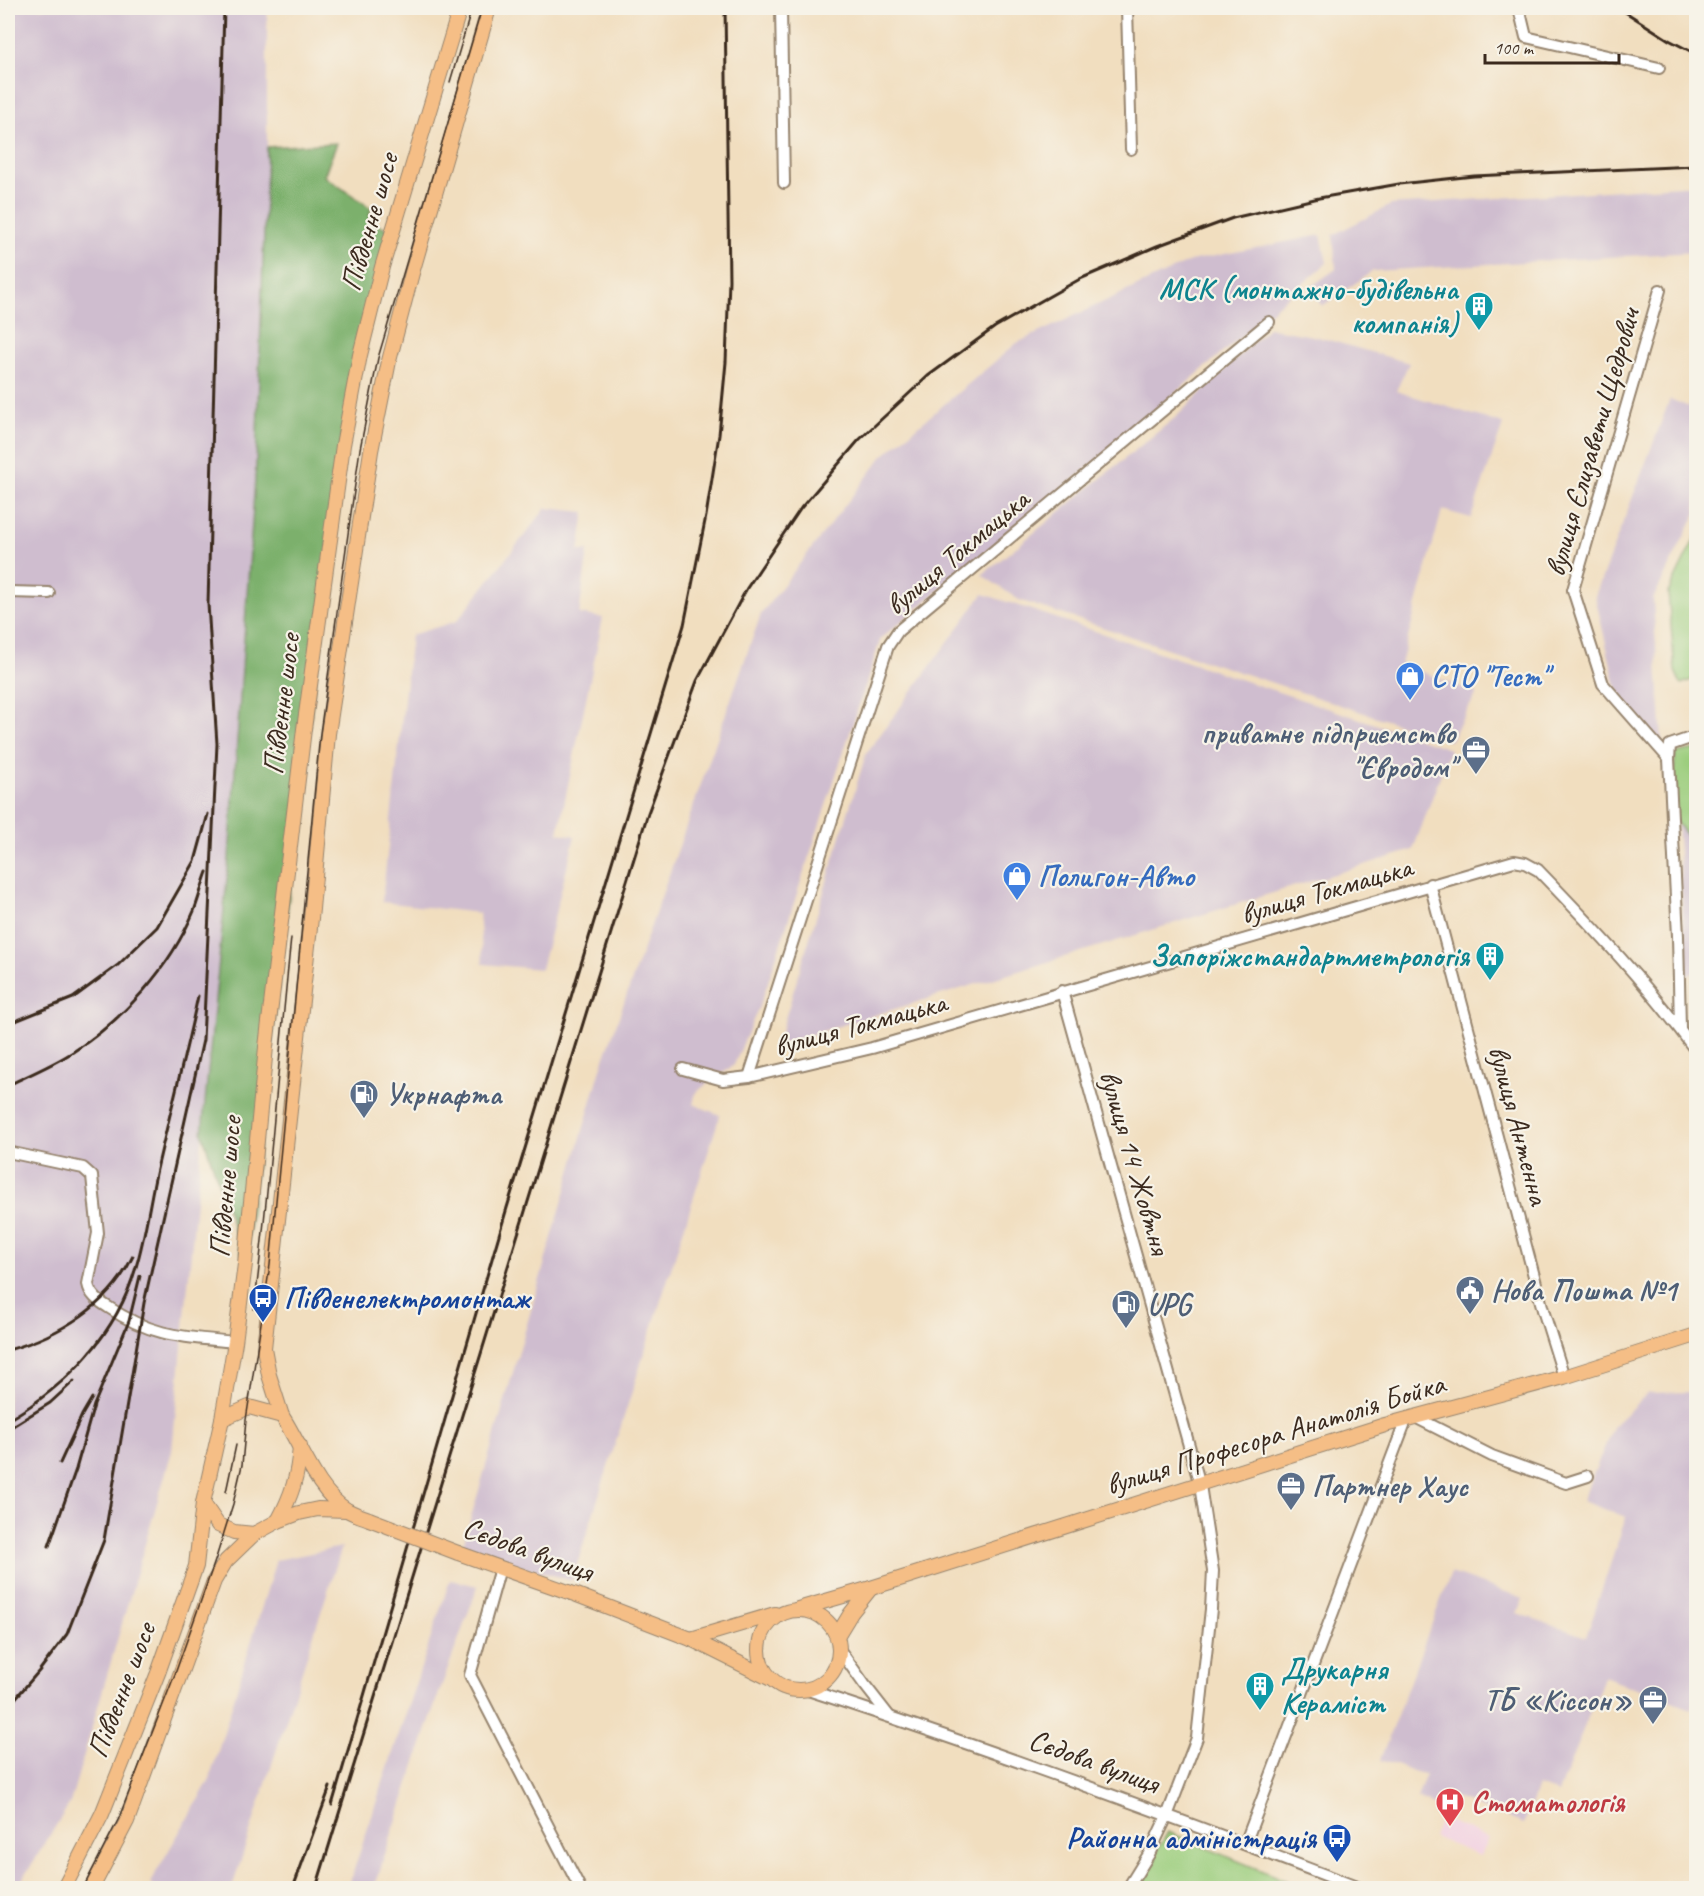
<svg xmlns="http://www.w3.org/2000/svg" width="1704" height="1896" viewBox="0 0 1704 1896" font-family="Caveat,sans-serif">
  <style>
    .built { fill: #f2cfe1 }
    .industrial { fill: #cfbdcf }
    .green { fill: #9bcd7d; stroke: #6b7c4e; stroke-width: 1.5 }
    .forest { fill: #7cb06c; stroke: #5c6d45; stroke-width: 1.5 }
    .lines { fill: none; stroke-linecap: round; stroke-linejoin: round }
    .minor-casing { stroke: #96846e; stroke-width: 14 }
    .major-casing { stroke: #96846e; stroke-width: 16 }
    .minor { stroke: #fff; stroke-width: 10 }
    .major { stroke: #f5be86; stroke-width: 14 }
    .tram { stroke: #3b2a1e; stroke-width: 1.5 }
    .rail { stroke: #3b2a1e; stroke-width: 3 }
    .major-bridge-casing { stroke: #96846e; stroke-width: 16; stroke-linecap: butt }
    .major-bridge { stroke: #f5be86; stroke-width: 14 }
    .labels { text-anchor: middle; dominant-baseline: central; stroke-width: 4.5; stroke-linejoin: round; paint-order: stroke }
    .street-label { font-size: 30px; fill: #3b2a1e; stroke: #f7f3e8 }
    .culture-label { font-size: 30px; font-weight: bold; fill: #0d838f; stroke: #f7f3e8; text-anchor: end }
    .shop-label { font-size: 30px; font-weight: bold; fill: #366cbe; stroke: #f7f3e8; text-anchor: start }
    .service-label { font-size: 30px; font-weight: bold; fill: #4e5e75; stroke: #f7f3e8; text-anchor: start }
    .transit-label { font-size: 30px; font-weight: bold; fill: #164399; stroke: #f7f3e8; text-anchor: start }
    .health-label { font-size: 30px; font-weight: bold; fill: #be3a42; stroke: #f7f3e8; text-anchor: start }
  </style>
  <rect width="100%" height="100%" fill="#f7f3e8"/>
  <filter id="ink" filterUnits="userSpaceOnUse"><feTurbulence type="fractalNoise" baseFrequency=".0167" numOctaves="2"/><feDisplacementMap in="SourceGraphic" scale="12" xChannelSelector="R" yChannelSelector="G"/><feConvolveMatrix kernelMatrix="1 2 1 2 8 2 1 2 1" color-interpolation-filters="sRGB"/></filter>
  <filter id="wash" filterUnits="userSpaceOnUse"><feTurbulence type="fractalNoise" baseFrequency=".008" numOctaves="4" result="noise"/><feDisplacementMap in="SourceGraphic" scale="24" xChannelSelector="R" yChannelSelector="G"/><feGaussianBlur stdDeviation="1.35" result="paint"/><feColorMatrix in="noise" values="0 0 0 0 0 0 0 0 0 0 0 0 0 0 0 0 0 1.4 0 .05"/><feComposite in="paint" operator="in"/></filter>
  <g filter="url(#wash)">
    <rect width="100%" height="100%" fill="#f1debf"/>
    <path class="built" d="M1441,1818L1488,1838L1480,1856L1433,1837Z"/>
    <g class="industrial">
      <path d="M8,8H267V147L256,465L229,858L172,1451L70,1803L17,1888H8Z"/>
      <path d="M1696,185V252L1373,271L1322,306L1309,288L1336,269L1333,235L1391,205Z"/>
      <path d="M1321,235L1327,263L1095,462L881,638L763,997L734,1065L696,1092L693,1104L720,1115L572,1580L461,1552L602,1065L761,614L883,456L1017,343L1190,261Z"/>
      <path d="M1268,328L1318,337L1409,363L1396,391L1503,424L1471,518L1442,510L1401,664L1477,693L1450,741L1019,600L982,575L1176,417Z"/>
      <path d="M1696,392V513L1653,599L1662,742L1651,743L1616,687L1595,596L1670,399L1689,407Z"/>
      <path d="M546,508L585,512L579,551H588L579,614L603,618L558,833L575,836L541,969L483,964L479,913L382,902L411,635L457,621Z"/>
      <path d="M983,594L1450,749L1413,850L777,1045L866,754Z"/>
      <path d="M1677,821L1696,842V971L1687,976Z"/>
      <path d="M1696,1392V1694L1691,1709L1604,1677L1558,1793L1538,1786L1524,1824L1448,1795L1442,1809L1417,1798L1425,1775L1380,1760L1451,1573L1523,1598L1517,1613L1586,1637L1626,1517L1582,1501L1614,1425L1648,1393Z"/>
      <path d="M342,1547L232,1888H158L150,1883L209,1781L276,1560Z"/>
      <path d="M450,1580L478,1586L439,1693L374,1888H348Z"/>
    </g>
    <g class="green">
      <path d="M1696,536V678L1681,684L1675,671L1668,593Z"/>
      <path d="M1696,749V848L1672,817L1675,753Z"/>
      <path d="M1168,1832L1287,1881L1275,1888H1135Z"/>
    </g>
    <path class="forest" d="M337,143L324,176L371,208L369,220L390,230L343,445L245,1264L202,1133L229,858L256,465L267,147Z"/>
  </g>
  <g filter="url(#ink)">
    <g class="lines">
      <g class="minor-casing">
        <g id="minor">
          <path d="M781,8L784,183"/>
          <path d="M1127,8L1131,149"/>
          <path d="M1519,8L1526,37L1659,68"/>
          <path d="M1660,290L1573,590L1603,684L1669,759L1678,936L1680,1028"/>
          <path d="M8,592L49,593"/>
          <path d="M1669,759L1670,745L1696,736"/>
          <path d="M1430,884L1543,1310L1564,1377"/>
          <path d="M1062,991L1200,1485L1213,1571L1211,1609L1197,1738L1167,1816L1149,1854L1128,1888"/>
          <path d="M683,1069L723,1080L749,1077L872,1048L1514,861L1525,863L1538,870C1594,928 1649,986 1696,1051"/>
          <path d="M749,1077L888,646L898,631L1269,322"/>
          <path d="M8,1152L83,1168L92,1176L98,1233L88,1284C90,1295 98,1301 108,1307C152,1337 184,1337 235,1342"/>
          <path d="M1415,1417L1492,1456L1566,1483L1588,1476"/>
          <path d="M500,1568L470,1675L580,1888"/>
          <path d="M839,1649L864,1684L889,1716"/>
          <path d="M808,1690C993,1750 1177,1818 1359,1888"/>
          <path d="M1245,1844L1406,1420"/>
          <path d="M740,1888L744,1886"/>
        </g>
      </g>
      <g class="major-casing">
        <g id="major">
          <path d="M282,1416L269,1375L264,1348L312,909L328,734L371,451L389,361L412,273L489,8"/>
          <path d="M222,1419L249,1407L282,1416C301,1445 317,1492 347,1510C353,1514 362,1516 369,1519"/>
          <path d="M203,1503L218,1525L234,1532L254,1534L278,1521L299,1513L318,1509L346,1510"/>
          <path d="M278,1521C292,1495 298,1476 300,1446"/>
          <path d="M458,1553L577,1595L691,1639L769,1678"/>
          <path d="M798,1609L871,1588L1385,1425L1564,1377L1696,1335"/>
          <circle cx="799" cy="1650" r="40"/>
          <path d="M837,1636L851,1613L871,1588"/>
          <path d="M691,1639L775,1614"/>
          <path d="M64,1888L102,1814L158,1673L196,1566L203,1503L222,1419L235,1342L245,1264L266,1047L304,729L343,445L360,355L382,267L460,8"/>
          <path d="M92,1888L127,1821L214,1581L226,1561L254,1534"/>
        </g>
      </g>
      <use href="#minor" class="minor"/>
      <use href="#major" class="major"/>
      <g class="tram">
        <path d="M450,82L472,8"/>
        <path d="M254,1309C270,1186 278,1062 291,938"/>
        <path d="M226,1492L236,1445"/>
        <path d="M83,1888L118,1820L175,1674L216,1558L233,1504L242,1465L246,1420L270,1265L320,733L360,449L378,358L482,8"/>
      </g>
      <g class="rail">
        <path d="M1619,8L1669,40L1696,54"/>
        <path d="M8,1024L73,998L118,965L157,927L195,861L208,814"/>
        <path d="M8,1085C29,1075 53,1065 73,1052C124,1019 170,968 194,911C199,898 202,885 207,872"/>
        <path d="M8,1350C59,1336 110,1305 133,1256"/>
        <path d="M8,1420C67,1386 117,1334 136,1267C146,1234 150,1198 158,1165C171,1108 186,1053 198,996"/>
        <path d="M8,1429L50,1403L74,1381"/>
        <path d="M60,1463L82,1415L92,1398"/>
        <path d="M49,1546L76,1469L94,1405L129,1321L140,1276"/>
        <path d="M8,1707L39,1671L67,1634L104,1540L144,1303L203,1040L217,744L208,604L224,8"/>
        <path d="M332,1805L506,1211L684,625L706,516L719,435L726,362L729,280L725,8"/>
        <path d="M293,1888L330,1787"/>
        <path d="M316,1888L648,813L697,681L747,588L801,508L859,440L928,376L995,327L1080,279L1157,246L1233,218L1319,198L1399,184L1474,176L1696,166"/>
      </g>
      <g class="major-bridge-casing">
        <path id="major-bridge" d="M369,1519L458,1553"/>
      </g>
      <use href="#major-bridge" class="major-bridge"/>
    </g>
  </g>
  <defs>
    <g id="building-pin" transform="scale(1.5)"><path d="M0 17L-7.5 6A9.5 9.5 0 1 1 7.5 6Z" fill="#0f9aa8" stroke="#f7f3e8"/><path d="M-4-6H4V6H1V3H-1V6H-4ZM-2.5-4.3h1.7v1.8h-1.7ZM.8-4.3h1.7v1.8H.8ZM-2.5-1h1.7V.8h-1.7ZM.8-1h1.7V.8H.8Z" fill="#fff"/></g>
    <g id="shop-pin" transform="scale(1.5)"><path d="M0 17L-7.5 6A9.5 9.5 0 1 1 7.5 6Z" fill="#3f7fe0" stroke="#f7f3e8"/><path d="M-5-2.5h2.3a2.7 3.5 0 0 1 5.4 0H5L5.5 6h-11ZM-1.5-2.5h3a1.5 2.3 0 0 0-3 0Z" fill="#fff"/></g>
    <g id="office-pin" transform="scale(1.5)"><path d="M0 17L-7.5 6A9.5 9.5 0 1 1 7.5 6Z" fill="#5c6f8a" stroke="#f7f3e8"/><path d="M-6-3h4V-5.5h4V-3h4V5H-6ZM-1-4.5V-3h2v-1.5ZM-6 0V1H6V0Z" fill="#fff"/></g>
    <g id="fuel-pin" transform="scale(1.5)"><path d="M0 17L-7.5 6A9.5 9.5 0 1 1 7.5 6Z" fill="#5c6f8a" stroke="#f7f3e8"/><path d="M-5.5-6h7V0h2V4h1.3V-2.5L3-4.5l.8-.8L6-3V5H2.5V1h-1V6h-7ZM-4.2-4.7v3.2H.2V-4.7Z" fill="#fff"/></g>
    <g id="civic-pin" transform="scale(1.5)"><path d="M0 17L-7.5 6A9.5 9.5 0 1 1 7.5 6Z" fill="#5c6f8a" stroke="#f7f3e8"/><path d="M-.6-6.5H3V-4.5H.6V-3L4-1V1h2V6H-6V1h2V-1L-.6-3ZM-1.2 2.5V6h2.4V2.5Z" fill="#fff"/></g>
    <g id="bus-pin" transform="scale(1.5)"><path d="M0 17L-7.5 6A9.5 9.5 0 1 1 7.5 6Z" fill="#1a4fb4" stroke="#f7f3e8"/><path d="M-5-6H5V4H4V6H2V4H-2V6H-4V4H-5ZM-3.5-4V0h7V-4ZM-3.5 1.2v1.5H-2V1.2ZM2 1.2v1.5H3.5V1.2Z" fill="#fff"/></g>
    <g id="hospital-pin" transform="scale(1.5)"><path d="M0 17L-7.5 6A9.5 9.5 0 1 1 7.5 6Z" fill="#e0444e" stroke="#f7f3e8"/><path d="M-5-5h3v3.5h4V-5h3V5h-3V1.5h-4V5h-3Z" fill="#fff"/></g>
  </defs>
  <g fill-rule="evenodd">
    <use href="#building-pin" x="1479" y="306"/>
    <use href="#shop-pin" x="1410" y="676"/>
    <use href="#office-pin" x="1476" y="750"/>
    <use href="#shop-pin" x="1017" y="876"/>
    <use href="#building-pin" x="1490" y="956"/>
    <use href="#fuel-pin" x="364" y="1094"/>
    <use href="#civic-pin" x="1470" y="1290"/>
    <use href="#bus-pin" x="263" y="1298"/>
    <use href="#fuel-pin" x="1126" y="1304"/>
    <use href="#office-pin" x="1291" y="1486"/>
    <use href="#building-pin" x="1260" y="1686"/>
    <use href="#office-pin" x="1653" y="1700"/>
    <use href="#hospital-pin" x="1450" y="1802"/>
    <use href="#bus-pin" x="1337" y="1838"/>
  </g>
  <g class="labels">
    <g class="street-label">
      <text transform="translate(369 222) rotate(-74)">Південне шосе</text>
      <text transform="translate(1592 442) rotate(-74)">вулиця Єлизавети Щедрович</text>
      <text transform="translate(957 552) rotate(-40)">вулиця Токмацька</text>
      <text transform="translate(281 704) rotate(-83)">Південне шосе</text>
      <text transform="translate(1326 890) rotate(-16)">вулиця Токмацька</text>
      <text transform="translate(860 1024) rotate(-15)">вулиця Токмацька</text>
      <text transform="translate(1519 1125) rotate(75)">вулиця Антенна</text>
      <text transform="translate(1135 1162) rotate(74)">вулиця 14 Жовтня</text>
      <text transform="translate(225 1187) rotate(-85)">Південне шосе</text>
      <text transform="translate(1275 1434) rotate(-17)">вулиця Професора Анатолія Бойка</text>
      <text transform="translate(528 1549) rotate(20)">Сєдова вулиця</text>
      <text transform="translate(121 1690) rotate(-69)">Південне шосе</text>
      <text transform="translate(1094 1761) rotate(20)">Сєдова вулиця</text>
    </g>
    <g class="culture-label">
      <text x="1458" y="289">МСК (монтажно-будівельна<tspan x="1458" dy="34">компанія)</tspan></text>
      <text x="1469" y="956">Запоріжстандартметрологія</text>
      <text x="1281" y="1669" text-anchor="start">Друкарня<tspan x="1281" dy="34">Кераміст</tspan></text>
    </g>
    <g class="shop-label">
      <text x="1431" y="676">СТО "Тест"</text>
      <text x="1038" y="876">Полигон-Авто</text>
    </g>
    <g class="service-label">
      <text x="1455" y="733" text-anchor="end">приватне підприємство<tspan x="1455" dy="34">"Євродом"</tspan></text>
      <text x="385" y="1094">Укрнафта</text>
      <text x="1491" y="1290">Нова Пошта №1</text>
      <text x="1147" y="1304">UPG</text>
      <text x="1312" y="1486">Партнер Хаус</text>
      <text x="1632" y="1700" text-anchor="end">ТБ «Кіссон»</text>
    </g>
    <g class="transit-label">
      <text x="284" y="1298">Південелектромонтаж</text>
      <text x="1316" y="1838" text-anchor="end">Районна адміністрація</text>
    </g>
    <g class="health-label">
      <text x="1471" y="1802">Стоматологія</text>
    </g>
  </g>
  <rect width="1704" height="1896" fill="none" stroke="#f7f3e8" stroke-width="30"/>
  <path d="M1485 54v9h134v-9" fill="none" stroke="#3b2a1e" stroke-width="3"/>
  <text x="1494" y="54" font-size="18" fill="#3b2a1e" stroke="#f7f3e8" stroke-width="4.5" paint-order="stroke">100 m</text>
</svg>
